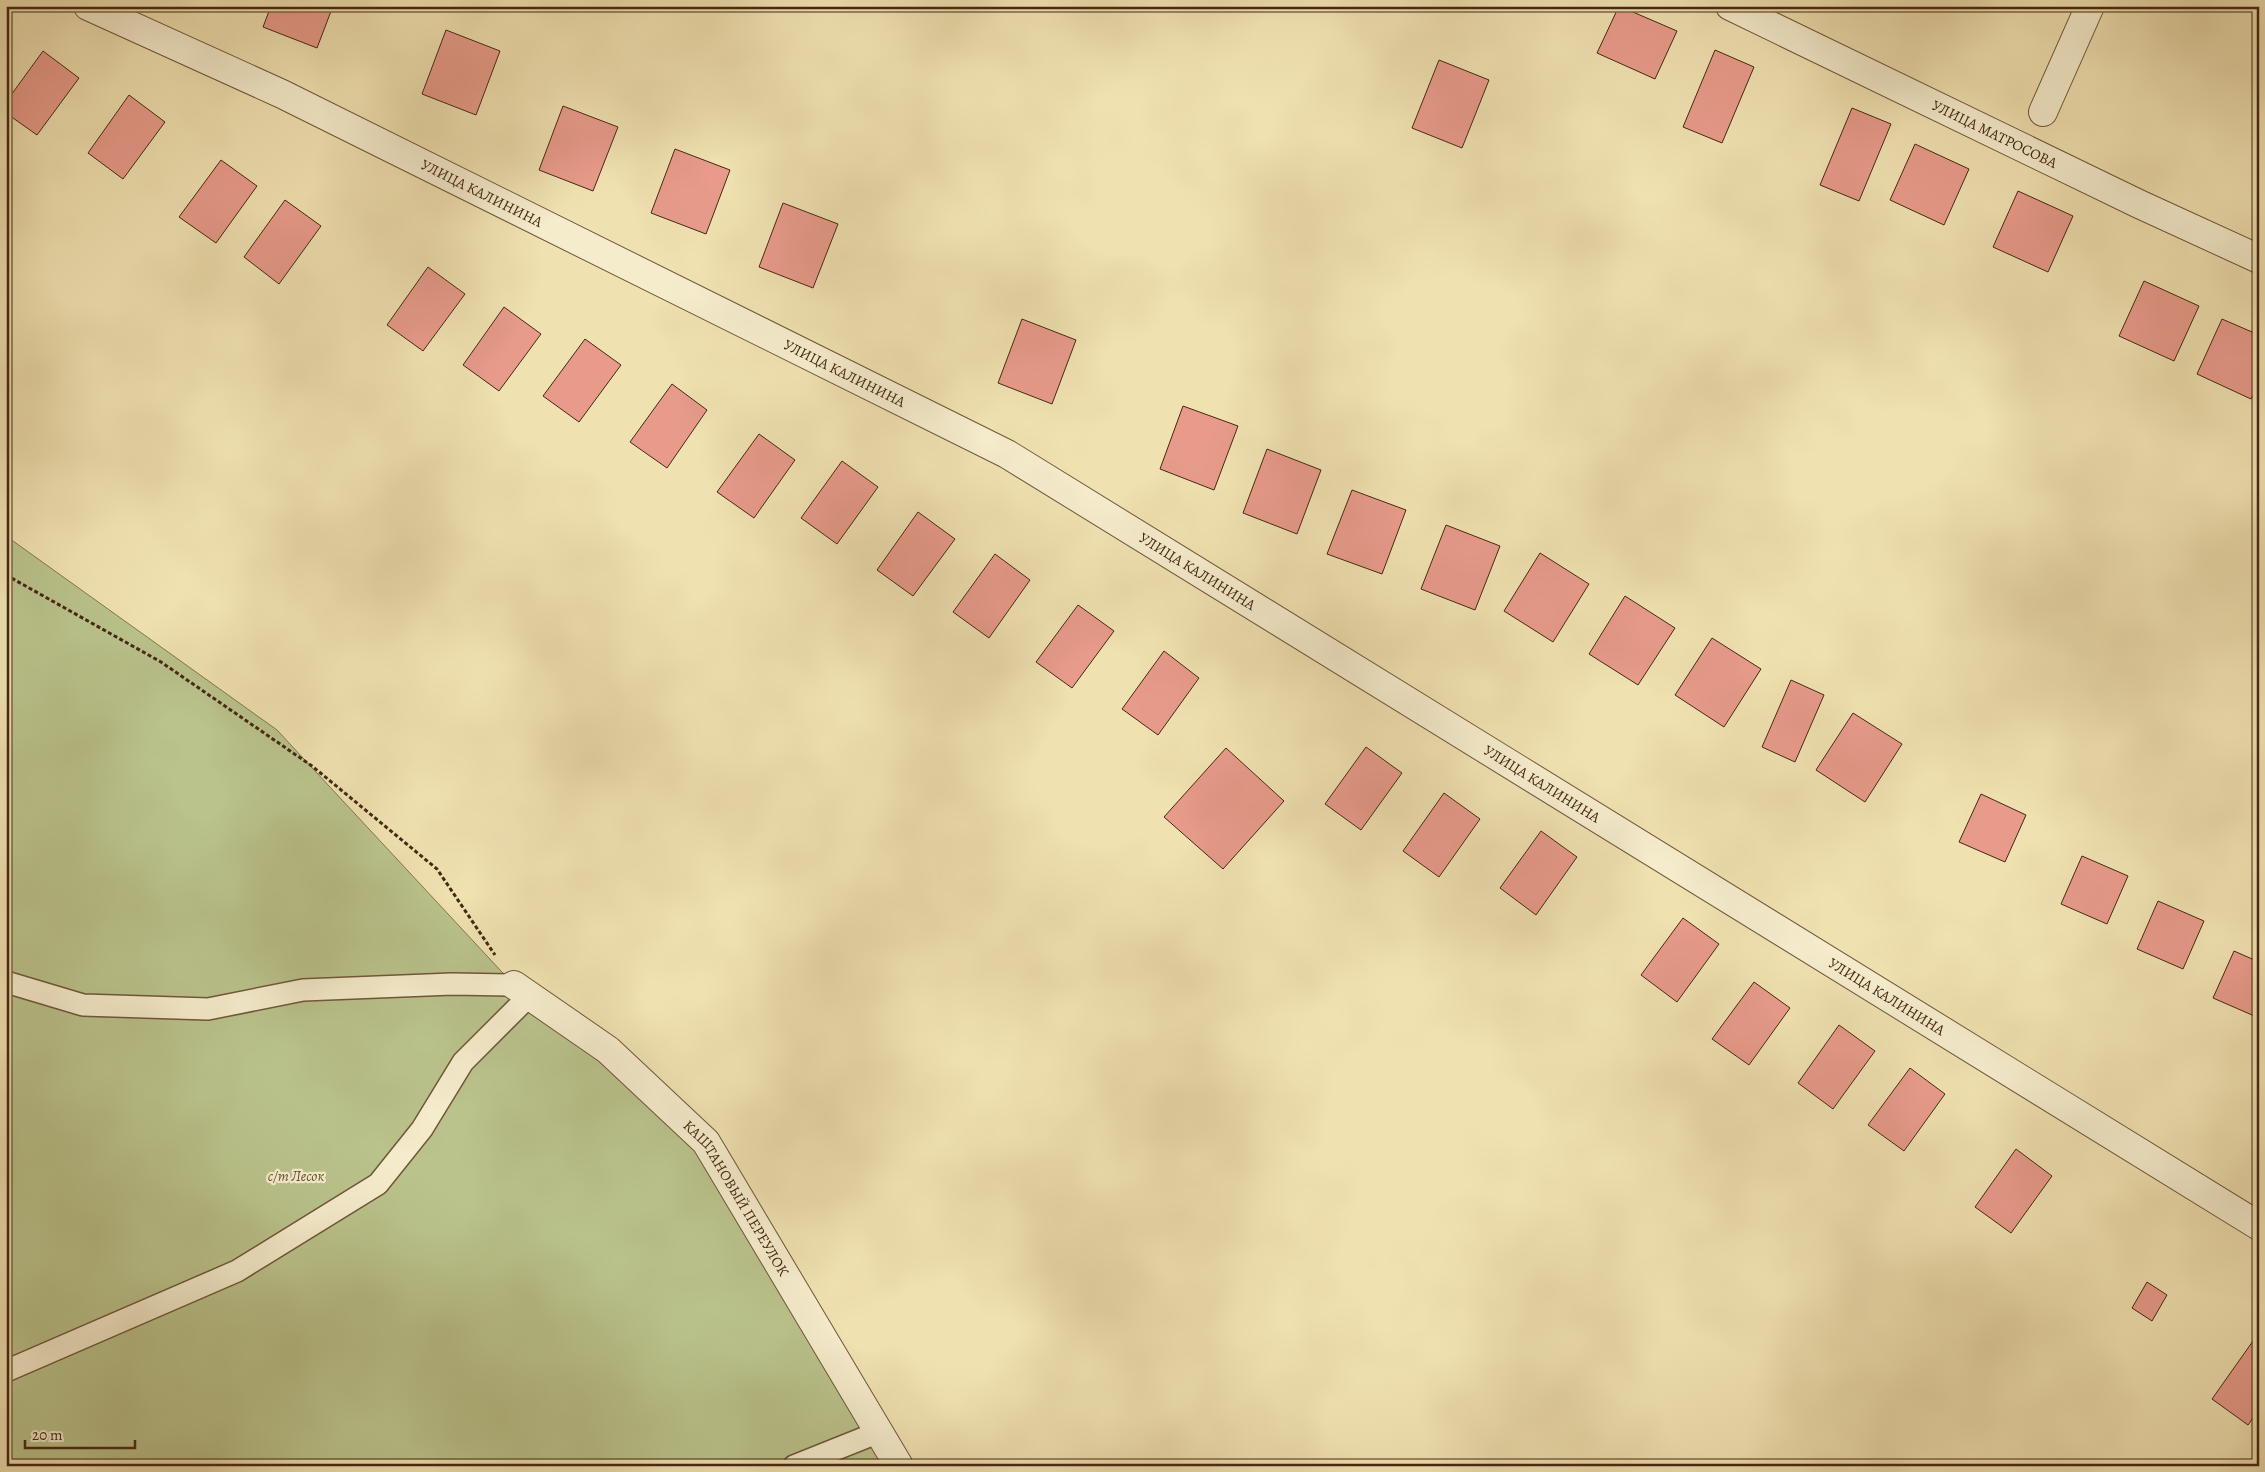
<svg xmlns="http://www.w3.org/2000/svg" width="2265" height="1472" viewBox="0 0 2265 1472" font-family="Alegreya,serif">
  <style>
    .green { fill: #bac38c; stroke: #80764e }
    .building { fill: #e89b8b; stroke: #452811 }
    .lines { fill: none; stroke-linecap: round; stroke-linejoin: round }
    .lane-casing { stroke: #705639; stroke-width: 24 }
    .street-casing { stroke: #705639; stroke-width: 30 }
    .path { stroke: #452811; stroke-width: 3; stroke-dasharray: 4 2.5; stroke-linecap: butt }
    .lane { stroke: #f5eccc; stroke-width: 21 }
    .street { stroke: #f5eccc; stroke-width: 28 }
    .labels { text-anchor: middle; dominant-baseline: central; stroke-width: 4.5; stroke-linejoin: round; paint-order: stroke }
    .street-label { font-size: 15px; fill: #452811; stroke: #f5eccc }
    .park-label { font-size: 15px; font-style: italic; fill: #624f30; stroke: #f5eccc }
  </style>
  <rect width="100%" height="100%" fill="#f0e1b1"/>
  <filter id="stains"><feTurbulence type="fractalNoise" baseFrequency=".004" numOctaves="4"/><feColorMatrix values="0 0 0 0 .2 0 0 0 0 .09 0 0 0 0 .02 0 0 0 .5 -.17"/></filter>
  <radialGradient id="worn" r=".72"><stop offset=".6" stop-color="#630" stop-opacity="0"/><stop offset="1" stop-color="#630" stop-opacity=".3"/></radialGradient>
  <path class="green" d="M6,536L277,730L514,985L706,1142L899,1466H6Z"/>
  <g class="building">
    <path d="M271,6H333L317,48L263,27Z"/>
    <path d="M1619,6L1677,31L1655,79L1597,53Z"/>
    <path d="M446,30L500,51L476,115L422,94Z"/>
    <path d="M1715,50L1754,67L1722,143L1683,127Z"/>
    <path d="M43,51L79,78L37,135L6,113V102Z"/>
    <path d="M1439,60L1489,80L1462,148L1412,128Z"/>
    <path d="M129,95L165,122L123,179L88,153Z"/>
    <path d="M563,106L618,127L593,191L539,170Z"/>
    <path d="M1852,108L1891,124L1859,201L1820,185Z"/>
    <path d="M1915,144L1969,169L1944,225L1890,200Z"/>
    <path d="M675,149L730,170L706,234L651,213Z"/>
    <path d="M221,160L257,186L216,243L179,217Z"/>
    <path d="M2018,191L2073,216L2048,272L1993,247Z"/>
    <path d="M285,200L321,226L279,284L244,257Z"/>
    <path d="M783,203L838,224L813,288L759,267Z"/>
    <path d="M428,267L465,294L423,351L387,325Z"/>
    <path d="M2144,281L2199,306L2174,361L2119,336Z"/>
    <path d="M504,307L541,334L499,391L463,365Z"/>
    <path d="M1022,319L1076,340L1052,404L998,383Z"/>
    <path d="M2222,319L2259,335V384L2251,399L2197,374Z"/>
    <path d="M585,339L621,365L579,422L543,396Z"/>
    <path d="M672,384L707,410L667,468L630,442Z"/>
    <path d="M1183,406L1238,426L1214,490L1160,469Z"/>
    <path d="M759,434L795,460L754,518L717,492Z"/>
    <path d="M1267,449L1321,470L1297,534L1243,513Z"/>
    <path d="M842,461L878,487L837,544L801,518Z"/>
    <path d="M1352,490L1406,510L1382,574L1327,554Z"/>
    <path d="M918,512L955,539L913,596L877,570Z"/>
    <path d="M1446,525L1500,546L1475,610L1421,589Z"/>
    <path d="M1540,553L1589,584L1553,642L1504,611Z"/>
    <path d="M995,554L1030,580L989,638L953,612Z"/>
    <path d="M1625,596L1675,628L1638,685L1589,654Z"/>
    <path d="M1078,605L1114,631L1072,688L1036,662Z"/>
    <path d="M1712,638L1761,669L1724,727L1675,695Z"/>
    <path d="M1164,651L1199,678L1158,735L1122,709Z"/>
    <path d="M1791,680L1824,695L1795,762L1762,747Z"/>
    <path d="M1853,713L1902,744L1865,802L1816,770Z"/>
    <path d="M1366,747L1402,773L1361,830L1325,804Z"/>
    <path d="M1226,748L1284,801L1223,869L1164,817Z"/>
    <path d="M1444,793L1480,819L1439,877L1403,851Z"/>
    <path d="M1981,794L2026,815L2005,862L1959,842Z"/>
    <path d="M1541,831L1577,857L1536,915L1500,888Z"/>
    <path d="M2082,856L2128,876L2107,924L2061,904Z"/>
    <path d="M2158,901L2204,921L2183,969L2137,949Z"/>
    <path d="M1683,918L1719,944L1677,1002L1641,975Z"/>
    <path d="M2234,951L2259,962V1018L2213,998Z"/>
    <path d="M1754,982L1790,1008L1749,1065L1712,1039Z"/>
    <path d="M1839,1025L1875,1051L1833,1109L1798,1083Z"/>
    <path d="M1910,1068L1945,1094L1904,1151L1868,1125Z"/>
    <path d="M2016,1149L2052,1176L2011,1233L1975,1207Z"/>
    <path d="M2147,1282L2167,1295L2152,1321L2132,1308Z"/>
    <path d="M2253,1341L2259,1345V1410L2248,1425L2212,1399Z"/>
  </g>
  <g class="lines">
    <g class="lane-casing">
      <g id="lane">
        <path d="M6,982L83,1005L208,1009L303,990L452,984L514,985"/>
        <path d="M6,1371L237,1271L378,1184L422,1129L463,1062L530,995"/>
        <path d="M794,1466L879,1432"/>
      </g>
    </g>
    <g class="street-casing">
      <g id="street">
        <path id="s1" d="M88,6L282,94L1007,454L2259,1226"/>
        <path id="s2" d="M1730,6L2139,204L2259,259"/>
        <path d="M2043,112L2090,6"/>
        <path id="s3" d="M514,985L608,1050L706,1142L899,1466"/>
      </g>
    </g>
    <path class="path" d="M6,575L161,662L312,766L437,869L495,955"/>
    <use href="#lane" class="lane"/>
    <use href="#street" class="street"/>
  </g>
  <g class="labels">
    <g class="street-label">
      <text stroke="none"><textPath href="#s2" startOffset="294">УЛИЦА МАТРОСОВА</textPath></text>
      <text stroke="none"><textPath href="#s1" startOffset="436">УЛИЦА КАЛИНИНА</textPath></text>
      <text stroke="none"><textPath href="#s1" startOffset="841">УЛИЦА КАЛИНИНА</textPath></text>
      <text stroke="none"><textPath href="#s1" startOffset="1246">УЛИЦА КАЛИНИНА</textPath></text>
      <text stroke="none"><textPath href="#s1" startOffset="1651">УЛИЦА КАЛИНИНА</textPath></text>
      <text stroke="none"><textPath href="#s1" startOffset="2056">УЛИЦА КАЛИНИНА</textPath></text>
      <text stroke="none"><textPath href="#s3" startOffset="312">КАШТАНОВЫЙ ПЕРЕУЛОК</textPath></text>
    </g>
    <g class="park-label">
      <text x="296" y="1176">с/т Лесок</text>
    </g>
  </g>
  <rect width="2265" height="1472" fill="none" stroke="#f0e1b1" stroke-width="25"/>
  <rect x="8" y="8" width="2250" height="1457" fill="none" stroke="#452811" stroke-width="2.5"/>
  <rect x="12" y="12" width="2240" height="1447" fill="none" stroke="#452811"/>
  <path d="M25 1440v8h110v-8" fill="none" stroke="#452811" stroke-width="2.5"/>
  <text x="32" y="1440" font-size="15" fill="#452811" stroke="#f5eccc" stroke-width="4" paint-order="stroke">20 m</text>
  <rect width="100%" height="100%" filter="url(#stains)"/>
  <rect width="100%" height="100%" fill="url(#worn)"/>
</svg>
